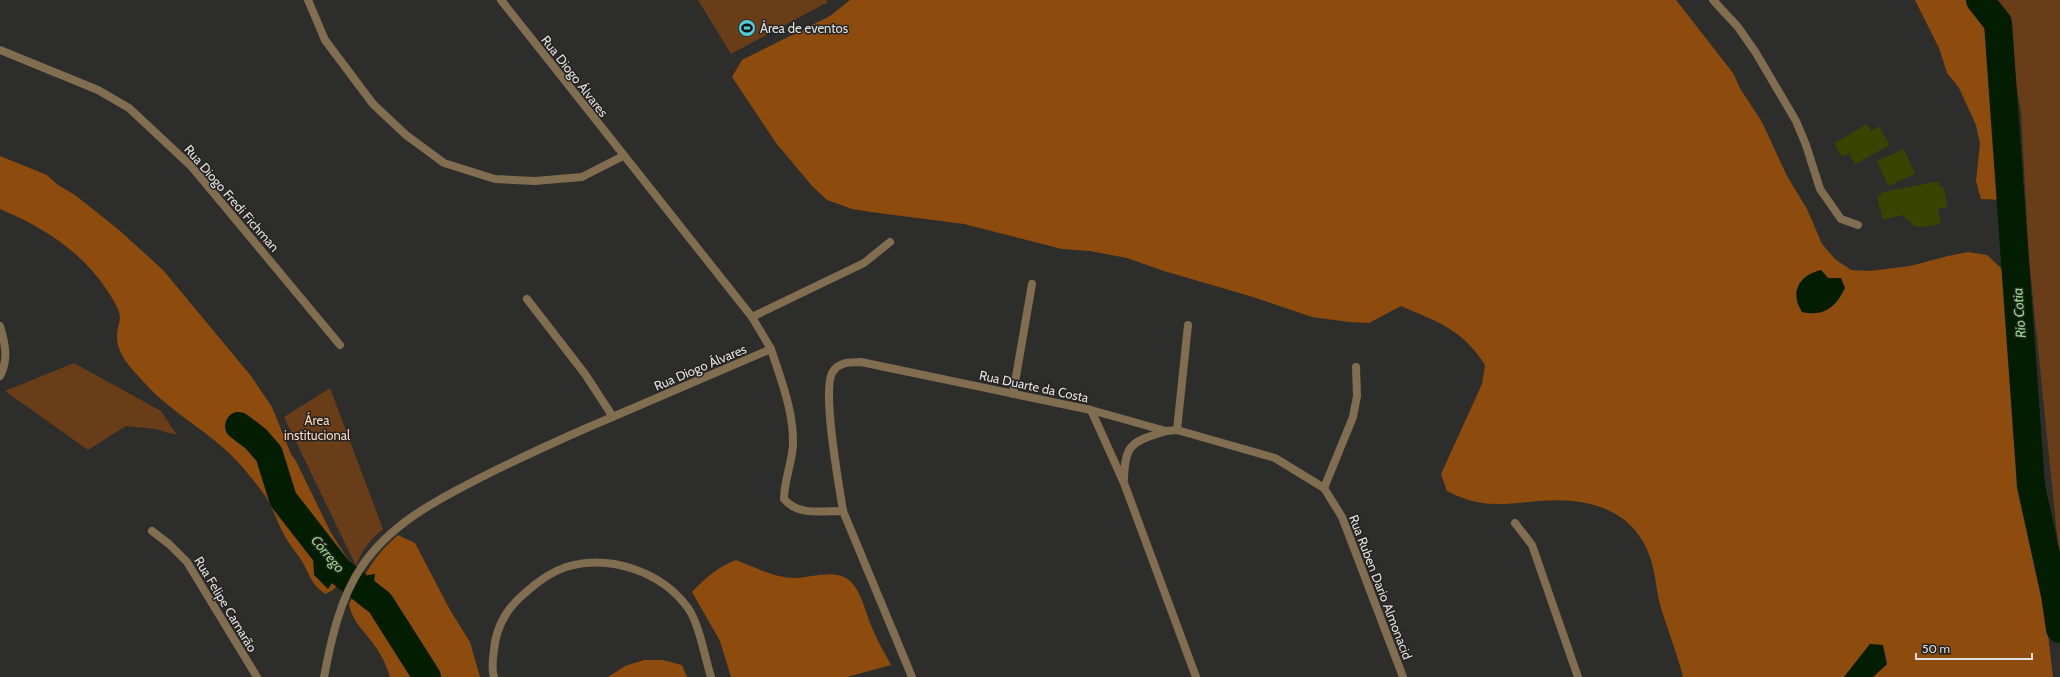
<svg xmlns="http://www.w3.org/2000/svg" width="2060" height="677" viewBox="0 0 2060 677" font-family="Cabin,sans-serif">
  <style>
    .green { fill: #693d17 }
    .forest { fill: #8d4c0e; fill-rule: evenodd }
    .water { fill: #021d00 }
    .lines { fill: none; stroke-linecap: round; stroke-linejoin: round }
    .river { stroke: #021d00; stroke-width: 28 }
    .building { fill: #384400 }
    .street { stroke: #816d50; stroke-width: 8 }
    .labels { text-anchor: middle; dominant-baseline: central; stroke-width: 3; stroke-linejoin: round; paint-order: stroke }
    .poi-label { font-size: 13px; fill: #e0e0df; stroke: #242321; text-anchor: start }
    .street-label { font-size: 13px; fill: #e0e0df; stroke: #242321 }
    .park-label { font-size: 13px; fill: #fdd7bb; stroke: #242321 }
    .water-label { font-size: 14px; font-style: italic; fill: #8fdb84; stroke: #242321 }
  </style>
  <rect width="100%" height="100%" fill="#2d2d2b"/>
  <g class="green">
    <path d="M698,0H826L828,2L731,54Z"/>
    <path d="M1994,0H2060V564L2029,260L2021,113L2006,26Z"/>
    <path d="M74,363L161,411L177,435L155,429L126,426L88,450L5,391Z"/>
    <path d="M330,388L383,529C370,540 362,550 356,566L284,417Z"/>
  </g>
  <g class="forest">
    <path d="M850,0H1676L1733,73L1741,90L1762,122L1787,176L1807,209L1822,244L1835,259L1851,270L1870,271L1910,266L1948,256L1968,252L1987,255L2001,268L2008,285L2010,322L2015,359L2014,439L2026,504L2029,541L2035,559L2046,616L2053,677H1873L1887,664L1870,644L1844,677H1683C1677,653 1668,631 1661,608C1656,591 1656,574 1650,557C1633,508 1586,497 1539,501C1503,504 1481,509 1447,491L1441,474L1482,384L1485,365C1462,329 1438,322 1401,306L1369,323L1349,322L1312,317L1253,297L1164,271L1127,258L1090,251L1062,249L964,224L871,212L852,209L827,200L813,187L776,143L732,77L742,60L830,16ZM1821,270L1828,278L1802,312L1797,302L1796,291Z"/>
    <path d="M1915,0H1968L1984,28L1990,46L2001,142L2003,180L2000,200L1981,199L1976,181L1980,144L1976,125L1959,88L1947,73L1939,48Z"/>
    <path d="M0,156L47,175L58,185L75,195L119,230L163,270L251,376L272,407L291,454L296,461L330,531L349,561C346,575 339,589 325,594C312,585 310,576 303,563C298,554 291,547 286,538C278,525 274,510 266,497C253,479 237,459 220,445C193,422 165,407 141,379C130,367 116,353 117,335C117,329 120,323 120,317C119,308 112,298 107,290C81,251 43,227 0,209Z"/>
    <path d="M398,535L415,543L450,610L470,642L480,677H390C387,667 383,658 377,649C366,632 353,624 349,604C364,576 374,555 398,535ZM368,575L386,592L393,613L387,617L379,608L361,602V597L356,596L366,583Z"/>
    <path d="M736,560C755,567 772,577 792,578C809,579 833,568 849,580C862,591 866,615 873,630C878,642 885,654 891,665L847,677H731L720,641L692,592C706,577 718,567 736,560Z"/>
    <path d="M644,660H663L682,665L687,677H608L625,666Z"/>
  </g>
  <g class="water">
    <path d="M1821,270L1828,278H1841L1845,288C1836,307 1824,317 1802,312C1790,291 1799,275 1821,270Z"/>
    <path d="M337,549L346,562L328,589L314,575L313,557Z"/>
    <path d="M375,574L374,582L386,592L393,613L387,617L379,608L360,602L361,597L356,596L366,583L368,575Z"/>
    <path d="M1870,644L1883,645L1887,664L1873,677H1844Z"/>
  </g>
  <g class="lines">
    <g class="river">
      <path d="M1980,0L1998,23L2031,486L2055,595L2060,629"/>
      <path d="M239,426L256,439L269,454L283,499L339,571L380,603L427,677"/>
    </g>
  </g>
  <g class="building">
    <path d="M1867,124L1871,131L1879,126L1890,145L1855,164L1849,153L1842,157L1834,143Z"/>
    <path d="M1904,149L1915,174L1888,186L1877,161Z"/>
    <path d="M1939,181L1940,187L1943,186L1948,207L1938,209L1941,224L1922,227L1914,226L1902,215L1883,220L1877,197L1883,192Z"/>
  </g>
  <g class="lines">
    <g class="street">
      <path d="M308,0L325,40L373,104L406,135L444,163L495,179L535,181L582,177L623,156"/>
      <path d="M1713,0L1738,27L1756,53L1796,121L1806,145L1820,189L1841,219L1858,225"/>
      <path d="M0,50L98,90L129,108L191,166L340,345"/>
      <path d="M527,299L585,374L613,417"/>
      <path d="M752,317L864,263L890,242"/>
      <path d="M0,326C5,343 9,359 0,376"/>
      <path d="M771,349C781,380 794,412 793,445C792,463 784,481 784,499C798,516 822,511 843,511L912,677"/>
      <path d="M1013,394L1032,284"/>
      <path d="M1091,410L1166,431L1177,430L1275,458L1324,488L1342,517L1403,677"/>
      <path d="M1177,430L1188,325"/>
      <path d="M1124,479C1125,442 1133,442 1166,431"/>
      <path d="M1324,488L1353,417L1357,396L1356,367"/>
      <path d="M843,511C839,485 822,393 832,373C838,362 850,362 861,362L1091,410L1124,483L1196,677"/>
      <path d="M1515,523L1532,545L1578,677"/>
      <path d="M152,531L169,544L187,562L257,677"/>
      <path d="M324,677C331,640 340,598 362,566C390,525 433,502 476,480C511,462 546,446 582,430C645,403 708,376 771,349L752,317L501,0"/>
      <path d="M494,677C491,668 493,659 494,650C496,626 507,608 525,593C536,583 551,572 566,567C609,554 661,571 688,608C699,623 705,658 711,677"/>
    </g>
  </g>
  <defs>
    <g id="stadium-disc" transform="scale(0.9)"><circle r="9.5" fill="#52cbd7" stroke="#242321"/><path d="M0-5a6.5 5 0 1 0 0 10a6.5 5 0 1 0 0-10ZM-3.5-1.8h7v3.6h-7Z" fill="#111"/></g>
  </defs>
  <g fill-rule="evenodd">
    <use href="#stadium-disc" x="747" y="28"/>
  </g>
  <g class="labels">
    <g class="poi-label">
      <text x="760" y="28">Área de eventos</text>
    </g>
    <g class="street-label">
      <text transform="translate(575 76) rotate(52)">Rua Diogo Álvares</text>
      <text transform="translate(232 198) rotate(49)">Rua Diogo Fredi Fichman</text>
      <text transform="translate(700 367) rotate(-23)">Rua Diogo Álvares</text>
      <text transform="translate(1034 386) rotate(12)">Rua Duarte da Costa</text>
      <text transform="translate(1381 587) rotate(69)">Rua Ruben Dario Almonacid</text>
      <text transform="translate(226 604) rotate(59)">Rua Felipe Camarão</text>
    </g>
    <g class="park-label">
      <text x="317" y="420">Área<tspan x="317" dy="15">institucional</tspan></text>
    </g>
    <g class="water-label">
      <text transform="translate(2019 313) rotate(-94)">Rio Cotia</text>
      <text transform="translate(328 554) rotate(50)">Córrego</text>
    </g>
  </g>
  <path d="M1916 653v6h116v-6" fill="none" stroke="#e0e0df" stroke-width="2"/>
  <text x="1922" y="653" font-size="12" fill="#e0e0df" stroke="#242321" stroke-width="3" paint-order="stroke">50 m</text>
</svg>
